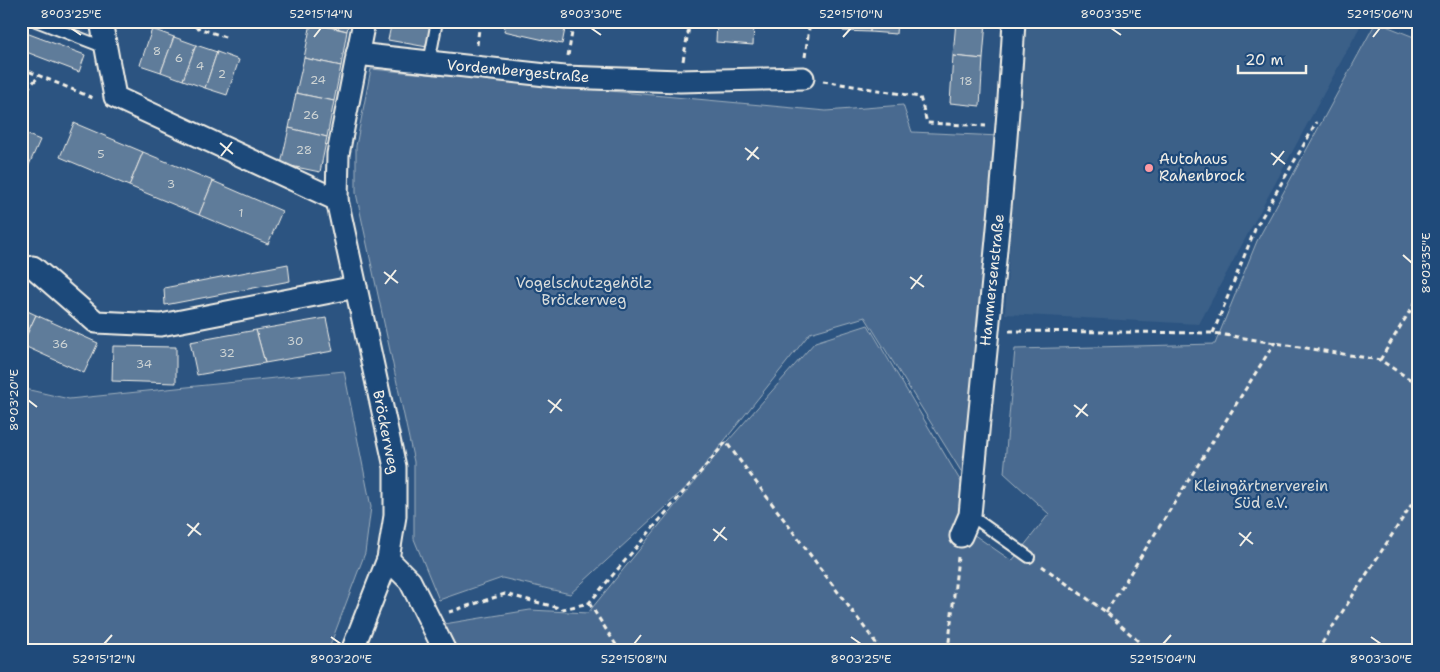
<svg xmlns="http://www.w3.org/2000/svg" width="1440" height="672" viewBox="0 0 1440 672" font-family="'Shantell Sans',sans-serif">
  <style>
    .built { fill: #3b6088 }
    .green { fill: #496b90; stroke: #9eaebc }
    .building { fill: #5e7b9a; stroke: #f4f1e8 }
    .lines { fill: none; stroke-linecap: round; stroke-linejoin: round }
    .lane-casing { stroke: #f4f1e8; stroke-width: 14 }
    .street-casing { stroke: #f4f1e8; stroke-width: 25 }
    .path { stroke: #f4f1e8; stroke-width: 3; stroke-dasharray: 5 4; stroke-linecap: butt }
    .lane { stroke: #1f4a7a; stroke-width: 10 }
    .street { stroke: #1f4a7a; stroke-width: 21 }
    .ticks { fill: none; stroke: #f4f1e8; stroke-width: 2 }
    .poi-dot { fill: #ff9aa2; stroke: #1f4a7a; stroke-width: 2 }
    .labels { text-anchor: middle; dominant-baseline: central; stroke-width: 4.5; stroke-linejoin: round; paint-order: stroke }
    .number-label { font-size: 12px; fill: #ced4d4 }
    .street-label { font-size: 15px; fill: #f4f1e8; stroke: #1f4a7a }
    .poi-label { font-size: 15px; fill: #f4f1e8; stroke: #1f4a7a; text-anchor: start }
    .park-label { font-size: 15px; fill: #dadddb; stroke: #1f4a7a }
    .neatline { fill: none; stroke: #f4f1e8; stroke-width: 2 }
    .ticks-label { font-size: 12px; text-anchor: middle; fill: #f4f1e8 }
  </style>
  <rect width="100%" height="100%" fill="#2c5481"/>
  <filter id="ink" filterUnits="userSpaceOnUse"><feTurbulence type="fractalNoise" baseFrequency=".02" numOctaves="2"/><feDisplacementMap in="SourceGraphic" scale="10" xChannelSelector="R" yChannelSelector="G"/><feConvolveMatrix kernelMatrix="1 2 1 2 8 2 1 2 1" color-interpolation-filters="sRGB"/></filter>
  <g filter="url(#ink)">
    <path class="built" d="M1024,21H1363L1199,324L1005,314Z"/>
    <g class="green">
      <path d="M1376,22L1419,39V651H458L444,624L530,610L588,613L721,449L815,342L868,325L964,487L957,523L1012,561L1049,514L1004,473L1015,349L1215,344L1257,241Z"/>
      <path d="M371,69L826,111L903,105L912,132L1000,136L964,476L865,317L810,333L690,484L570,594L502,578L439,600L414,539V462L356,193V146Z"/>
      <path d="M344,371L371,507L365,553L328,651H21V388L69,399Z"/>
    </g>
    <g class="building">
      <path d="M311,21H349L347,31Z"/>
      <path d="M392,21H432L427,47L388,40Z"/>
      <path d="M506,21H553L566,24L562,44L504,31Z"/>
      <path d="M717,21L754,24L753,45L716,42Z"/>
      <path d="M844,21H871L870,32L843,31Z"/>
      <path d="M871,21H897L896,34L870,32Z"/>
      <path d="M956,21H986L983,59L953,56Z"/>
      <path d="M311,23L347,31L341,66L304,58Z"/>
      <path d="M152,29L174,37L161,72L140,65Z"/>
      <path d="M21,31L85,55L79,72L21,50Z"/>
      <path d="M174,37L196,45L183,80L161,72Z"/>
      <path d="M196,45L217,52L205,88L183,80Z"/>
      <path d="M217,52L239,60L227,95L205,88Z"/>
      <path d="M953,56L983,59L980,106L950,103Z"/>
      <path d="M304,58L341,66L334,101L296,93Z"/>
      <path d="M296,93L334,101L327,137L289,128Z"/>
      <path d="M74,123L143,152L129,186L60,157Z"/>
      <path d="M289,128L327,137L320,172L281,164Z"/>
      <path d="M21,132L40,140L21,183Z"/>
      <path d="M143,152L213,181L199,215L129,186Z"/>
      <path d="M213,181L282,211L268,244L199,215Z"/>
      <path d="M288,264L290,281L165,305L164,288Z"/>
      <path d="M21,308L36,315L22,345L21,344Z"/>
      <path d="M36,315L98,343L84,373L22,345Z"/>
      <path d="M326,318L333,351L265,363L256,330Z"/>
      <path d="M256,330L265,363L197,375L190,342Z"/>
      <path d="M113,346L176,347V383L112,381Z"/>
    </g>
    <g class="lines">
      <g class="lane-casing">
        <g id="lane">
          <path d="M36,21L106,48"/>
          <path d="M429,63L437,21"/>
          <path d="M970,515L1029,557"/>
        </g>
      </g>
      <g class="street-casing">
        <g id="street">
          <path d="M101,21L115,97L337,200"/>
          <path d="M357,54L564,77L680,81L803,78"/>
          <path d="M33,267L96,322L161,325L356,287"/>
          <path d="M961,536L970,515C985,350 1005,186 1014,21"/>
          <path d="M388,559L410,581L445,651"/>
          <path d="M352,651L388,559L395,516V467L337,200L338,154L364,21"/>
        </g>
      </g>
      <g class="path">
        <path d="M178,21L228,38"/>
        <path d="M477,45L480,21"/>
        <path d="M568,56L574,21"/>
        <path d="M805,57L810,21"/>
        <path d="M683,61L690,21"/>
        <path d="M21,73L28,71L93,98"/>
        <path d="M823,81L920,97L927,123L986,126"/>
        <path d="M21,96L39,76"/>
        <path d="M1009,331L1213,333L1380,360L1419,385"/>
        <path d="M1213,333L1256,227L1317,122"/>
        <path d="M1380,360L1419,296"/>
        <path d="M1042,566L1106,612L1149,651"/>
        <path d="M589,603L620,651"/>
        <path d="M449,612L505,594L563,609L589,603L726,442L882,651"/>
        <path d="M1106,612L1275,342"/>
        <path d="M948,651L958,557"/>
        <path d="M1317,651L1419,493"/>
      </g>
      <use href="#lane" class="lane"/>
      <use href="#street" class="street"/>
    </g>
  </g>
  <path class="ticks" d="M71,28L81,35M591,28L601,35M1111,28L1121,35M314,37L321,28M843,37L851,28M1373,37L1380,28M220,143L233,154M745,148L759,159M1271,153L1285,164M221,156L232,142M747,160L758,147M1273,165L1284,151M1403,255L1412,263M384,272L398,283M910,277L924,287M385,284L396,270M911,289L922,275M28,400L37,407M548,400L562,411M1074,405L1088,416M550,413L561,399M1076,417L1087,404M187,524L201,535M713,529L727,540M1239,533L1253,544M188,536L199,523M714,541L725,527M1240,546L1251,532M331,637L341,644M851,637L861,644M1371,637L1381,644M104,644L112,635M634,644L641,635M1163,644L1171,635"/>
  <circle class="poi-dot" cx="1149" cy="168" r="5"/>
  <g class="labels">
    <g class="number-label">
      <text x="157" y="51">8</text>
      <text x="179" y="58">6</text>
      <text x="200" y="66">4</text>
      <text x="222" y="74">2</text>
      <text x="318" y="80">24</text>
      <text x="966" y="81">18</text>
      <text x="311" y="115">26</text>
      <text x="304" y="150">28</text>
      <text x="101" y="154">5</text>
      <text x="171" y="184">3</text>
      <text x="241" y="213">1</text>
      <text x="295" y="341">30</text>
      <text x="60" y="344">36</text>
      <text x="227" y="353">32</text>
      <text x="144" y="364">34</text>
    </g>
    <g class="street-label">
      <text transform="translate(518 71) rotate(5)">Vordembergestraße</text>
      <text transform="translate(992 280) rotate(-84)">Hammersenstraße</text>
      <text transform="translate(386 432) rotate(79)">Bröckerweg</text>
    </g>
    <g class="poi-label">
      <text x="1159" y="159">Autohaus<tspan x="1159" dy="17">Rahenbrock</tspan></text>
    </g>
    <g class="park-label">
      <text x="584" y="283">Vogelschutzgehölz<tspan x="584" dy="17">Bröckerweg</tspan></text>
      <text x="1261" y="486">Kleingärtnerverein<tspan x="1261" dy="17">Süd e.V.</tspan></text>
    </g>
  </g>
  <rect width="1440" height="672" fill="none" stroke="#1f4a7a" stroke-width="55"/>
  <path d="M1238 65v8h68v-8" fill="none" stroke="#f4f1e8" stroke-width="2.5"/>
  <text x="1245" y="65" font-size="15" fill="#f4f1e8" stroke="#1f4a7a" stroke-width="4" paint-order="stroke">20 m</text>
  <rect x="28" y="28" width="1384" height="616" class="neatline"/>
  <g class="ticks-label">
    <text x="71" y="18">8°03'25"E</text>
    <text x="321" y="18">52°15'14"N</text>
    <text x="591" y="18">8°03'30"E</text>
    <text x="851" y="18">52°15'10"N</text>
    <text x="1111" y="18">8°03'35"E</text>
    <text x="1380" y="18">52°15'06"N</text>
    <text transform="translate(1426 263) rotate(-90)" y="4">8°03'35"E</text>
    <text transform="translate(14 400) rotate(-90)" y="4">8°03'20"E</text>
    <text x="104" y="663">52°15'12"N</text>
    <text x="341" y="663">8°03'20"E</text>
    <text x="634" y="663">52°15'08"N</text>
    <text x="861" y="663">8°03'25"E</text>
    <text x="1163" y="663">52°15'04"N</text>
    <text x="1381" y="663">8°03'30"E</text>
  </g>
</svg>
